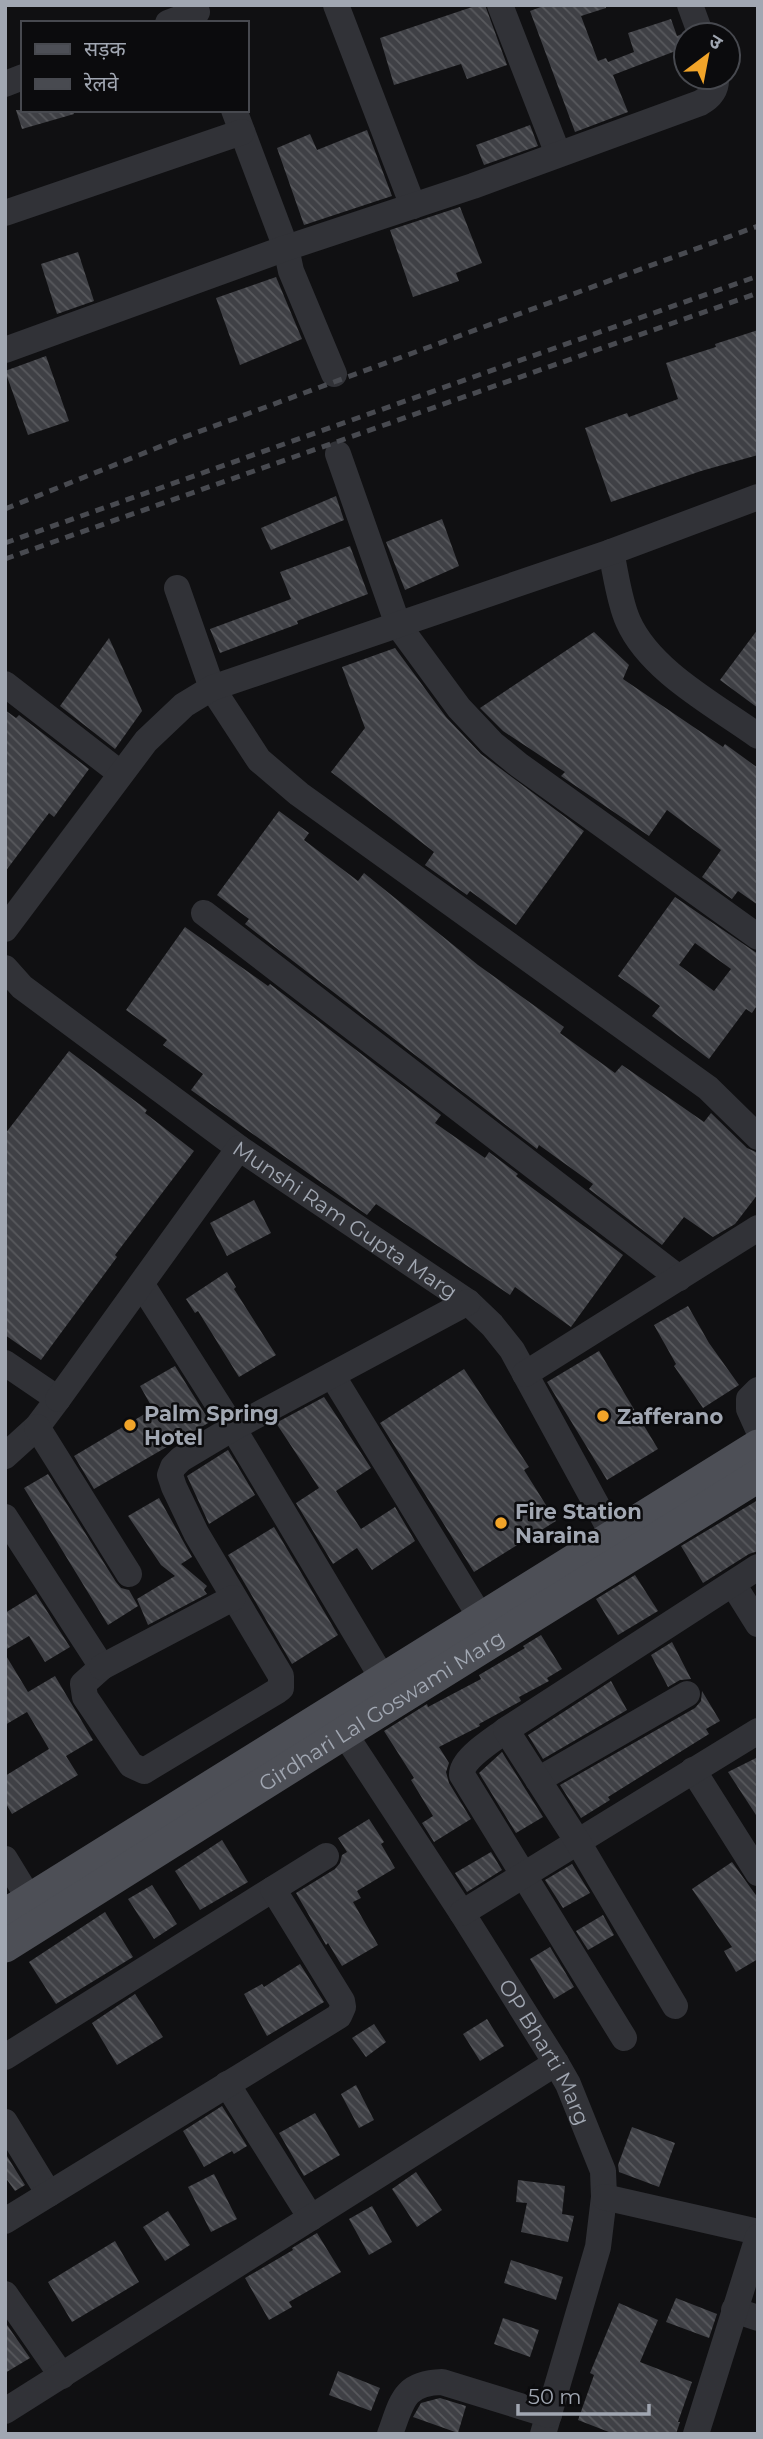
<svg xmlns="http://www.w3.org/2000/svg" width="763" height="2439" viewBox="0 0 763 2439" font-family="Montserrat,'Noto Sans Devanagari',sans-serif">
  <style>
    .building { fill: url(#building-back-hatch); fill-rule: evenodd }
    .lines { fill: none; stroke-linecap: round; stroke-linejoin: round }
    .minor { stroke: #313237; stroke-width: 26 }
    .major { stroke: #4d4f56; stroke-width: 33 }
    .rail { stroke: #484a50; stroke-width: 5; stroke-dasharray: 9 7; stroke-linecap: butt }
    .poi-dot { fill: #f1a429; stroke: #0b0b0d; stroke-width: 2.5 }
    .labels { text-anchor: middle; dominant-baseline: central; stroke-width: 5; stroke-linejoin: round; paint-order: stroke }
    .street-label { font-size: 21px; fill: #a1a7b2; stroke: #0b0b0d }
    .poi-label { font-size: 21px; font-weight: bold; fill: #a1a7b2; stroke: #0b0b0d; text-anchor: start }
  </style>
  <defs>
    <pattern id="building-back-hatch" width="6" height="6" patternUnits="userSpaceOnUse" patternTransform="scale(1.75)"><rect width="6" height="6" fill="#3f4045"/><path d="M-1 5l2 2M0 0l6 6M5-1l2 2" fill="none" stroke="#58595d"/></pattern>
  </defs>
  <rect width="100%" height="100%" fill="#101012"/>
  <g class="building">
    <path d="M478,5H485L507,65L467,79L461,64L394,85L380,38Z"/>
    <path d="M546,5H606V8L581,16L598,61L606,58L608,62L634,52L628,33L671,19L677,36L684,33L686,47L613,75L628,112L575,132L530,11Z"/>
    <path d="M16,110H73L74,114L22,129Z"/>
    <path d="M530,125L538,146L484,165L476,145Z"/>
    <path d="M367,130L392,196L304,225L277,148L310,134L317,150Z"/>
    <path d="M460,207L482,263L456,273L459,281L413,297L390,230Z"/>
    <path d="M78,252L94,301L57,314L41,264Z"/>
    <path d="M276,277L302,339L240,365L216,298Z"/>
    <path d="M758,330V455L701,471L611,502L585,428L627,413L629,417L678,399L666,363L716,347L715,344Z"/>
    <path d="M46,356L69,421L28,435L5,371Z"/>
    <path d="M336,496L344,520L271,550L261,528Z"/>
    <path d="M442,519L459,566L405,590L386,542Z"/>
    <path d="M350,546L368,594L297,621L298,624L220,653L210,629L291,599L280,572Z"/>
    <path d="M758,629V708L720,680Z"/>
    <path d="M594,632L629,665L623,679L723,747L725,744L758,768V905L738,891L732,899L702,877L721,850L667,810L649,836L561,776L565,772L503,731L480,708Z"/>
    <path d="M109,638L142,711L115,749L60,706Z"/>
    <path d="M395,648L446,717L481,754L584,831L516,925L470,891L467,895L425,865L434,852L331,772L365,728L342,667Z"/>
    <path d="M5,710L16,718L19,715L89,769L54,817L49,813L5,872Z"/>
    <path d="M279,811L309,833L304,840L358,881L364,873L478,965L564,1027L560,1033L615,1073L622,1065L704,1122L711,1113L747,1148L758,1153V1194L735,1224L713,1237L684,1217L662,1245L589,1189L593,1184L539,1145L537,1149L245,924L249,919L217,895Z"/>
    <path d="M675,897L758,954V1004L752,1013L746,1009L709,1059L652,1016L660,1006L618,976ZM695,943L731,969L714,991L679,965Z"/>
    <path d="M185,927L268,986L270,984L441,1115L435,1123L485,1158L489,1152L518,1174L516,1176L623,1255L571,1327L515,1287L510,1295L376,1204L367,1215L191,1090L203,1074L163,1045L167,1040L126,1010Z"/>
    <path d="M69,1051L147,1110L145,1113L194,1151L115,1255L117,1257L41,1360L5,1335V1134Z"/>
    <path d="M254,1200L271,1233L227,1256L210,1223Z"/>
    <path d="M227,1272L236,1287L234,1289L276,1355L239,1377L198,1311L195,1313L186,1299Z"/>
    <path d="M688,1306L709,1343L739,1385L703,1408L674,1366L676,1364L654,1325Z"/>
    <path d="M599,1351L658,1449L607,1480L547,1382Z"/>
    <path d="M175,1366L210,1422L94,1489L74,1456L153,1409L140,1386Z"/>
    <path d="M464,1369L529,1467L524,1470L556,1521L474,1572L380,1423Z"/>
    <path d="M324,1397L371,1468L336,1491L361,1529L395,1507L415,1541L372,1570L357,1548L333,1564L296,1503L319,1488L276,1423Z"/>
    <path d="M228,1450L255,1495L209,1524L187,1476Z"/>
    <path d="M48,1474L116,1582L121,1588L129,1590L138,1606L108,1625L24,1488Z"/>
    <path d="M159,1498L192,1557L181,1564L207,1586L204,1590L207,1594L148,1625L137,1599L175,1576L161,1565L128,1516Z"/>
    <path d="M758,1500V1551L749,1554L703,1583L681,1546Z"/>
    <path d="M274,1527L338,1635L292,1664L228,1555Z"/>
    <path d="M635,1575L658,1611L618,1635L596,1599Z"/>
    <path d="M36,1594L70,1647L45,1662L29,1636L5,1650V1613Z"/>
    <path d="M541,1635L562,1669L547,1678L549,1681L519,1697L521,1701L479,1724L480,1726L439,1747L449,1763L446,1772L449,1783L471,1819L434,1842L422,1823L433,1816L411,1780L414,1778L384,1731L427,1704L428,1707L481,1679L479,1675L525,1648L523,1646Z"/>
    <path d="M672,1642L691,1679L680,1680L668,1687L651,1655Z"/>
    <path d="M5,1654L28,1692L55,1676L93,1740L66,1756L78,1775L12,1814L5,1802V1776L49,1749L27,1712L5,1725Z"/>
    <path d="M611,1681L627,1710L543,1759L528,1735Z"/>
    <path d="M702,1691L720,1721L706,1729L709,1734L608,1797L610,1800L581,1818L560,1785L695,1708L701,1701Z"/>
    <path d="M502,1752L543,1817L516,1833L479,1773Z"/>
    <path d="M758,1757V1818L728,1772Z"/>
    <path d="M369,1819L384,1842L381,1844L395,1868L357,1891L361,1898L353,1902L378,1945L342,1966L328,1943L326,1945L296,1893L335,1869L340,1863L342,1855L347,1852L338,1838Z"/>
    <path d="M222,1840L248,1882L200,1910L175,1871Z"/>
    <path d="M491,1852L502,1870L467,1892L455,1873Z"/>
    <path d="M732,1862L758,1898V1959L736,1972L724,1951L732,1947L692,1889Z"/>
    <path d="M572,1864L590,1893L563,1908L545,1880Z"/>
    <path d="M152,1885L177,1924L154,1939L128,1899Z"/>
    <path d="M105,1912L133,1957L56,2004L29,1962Z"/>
    <path d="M603,1915L614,1935L588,1950L576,1931Z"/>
    <path d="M550,1947L574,1987L554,1999L530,1959Z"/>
    <path d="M300,1964L324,2002L267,2036L244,1994L262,1984L264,1987Z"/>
    <path d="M135,1994L163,2037L117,2065L92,2023Z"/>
    <path d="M487,2019L504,2046L480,2061L463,2034Z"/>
    <path d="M374,2024L386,2042L366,2057L352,2038Z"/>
    <path d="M356,2085L374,2120L359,2128L341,2094Z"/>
    <path d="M222,2106L247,2146L234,2154L232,2151L204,2167L183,2131Z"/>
    <path d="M315,2113L340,2155L304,2176L279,2133Z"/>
    <path d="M632,2127L675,2143L659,2187L619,2172L618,2165Z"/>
    <path d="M5,2153L25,2185L15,2191L5,2177Z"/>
    <path d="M416,2172L442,2210L417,2227L392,2189Z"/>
    <path d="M214,2174L237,2219L211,2232L188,2187Z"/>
    <path d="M518,2180L565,2186L562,2214L574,2216L568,2242L521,2232L527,2203L516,2202Z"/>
    <path d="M372,2206L392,2242L369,2255L349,2219Z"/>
    <path d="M168,2211L190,2245L165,2261L143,2227Z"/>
    <path d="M317,2233L341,2272L289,2302L292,2307L269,2320L245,2278L293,2250L292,2248Z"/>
    <path d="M115,2241L139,2282L72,2322L48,2282Z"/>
    <path d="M511,2260L563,2277L556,2300L504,2283Z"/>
    <path d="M676,2298L717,2314L709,2338L666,2322Z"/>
    <path d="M619,2303L658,2320L640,2362L692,2382L678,2422H680L676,2434H614L578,2420L594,2375L590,2373Z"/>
    <path d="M503,2318L539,2330L530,2357L494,2344Z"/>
    <path d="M5,2322L30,2358L5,2373Z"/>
    <path d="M338,2371L380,2388L371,2411L329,2395Z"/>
    <path d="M440,2398L466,2406L458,2433L413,2417L421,2403Z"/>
  </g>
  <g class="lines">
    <g class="minor">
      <path d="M336,5L413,206"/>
      <path d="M500,5L558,154"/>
      <path d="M690,5L701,35"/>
      <path d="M168,23L197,12"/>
      <path d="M5,84L23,77"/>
      <path d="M234,110L286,248L291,271L334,374"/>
      <path d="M5,213L242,132"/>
      <path d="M5,350L286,248L473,186L700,103C711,97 717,90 716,77"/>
      <path d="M338,454L398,625L459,708L492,743L519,765L758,937"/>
      <path d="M611,552C616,574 619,601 628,621C650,671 715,705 758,736"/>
      <path d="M177,588L212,688L259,760L299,794L708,1088L758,1137"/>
      <path d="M5,684L120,773"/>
      <path d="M204,913L679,1278"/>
      <path d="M5,929L146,741L184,705L212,688L611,552L758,497"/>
      <path id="s1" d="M5,968L22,987L239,1148L468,1302L492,1325L512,1350L613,1535L626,1552"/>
      <path d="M142,1285L233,1428L383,1679"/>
      <path d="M5,1363L58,1399L37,1427L5,1456"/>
      <path d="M525,1374L758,1228"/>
      <path d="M332,1375L481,1618"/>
      <path d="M758,1390L749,1399V1409L758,1429"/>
      <path d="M58,1399L239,1148"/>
      <path d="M37,1427L129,1574"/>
      <path d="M5,1517L102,1667L83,1684L85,1697L131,1765L144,1771L277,1691L281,1688V1676L196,1533L174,1487L170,1475L173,1467L181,1459L233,1428L468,1302"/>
      <path d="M733,1584L758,1624"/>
      <path d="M102,1667L233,1598"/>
      <path id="s2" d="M335,1719L462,1913L556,2063L568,2084L603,2171L604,2197L598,2247L543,2434"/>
      <path d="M506,1730C493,1740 461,1759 462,1775L624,2038"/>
      <path d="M693,1770L758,1873"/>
      <path d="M538,1780L687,1694"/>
      <path d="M5,1859L30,1900"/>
      <path d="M462,1913L758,1731"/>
      <path d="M675,2006L578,1842L506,1730L758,1567"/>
      <path d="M5,2057L273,1889"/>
      <path d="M227,2084L311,2218"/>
      <path d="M5,2122L49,2194"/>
      <path d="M604,2197L758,2232"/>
      <path d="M5,2221L339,2016L343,2007L342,2001L273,1889L326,1856"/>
      <path d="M5,2294L62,2376"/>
      <path d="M734,2310L758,2318"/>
      <path d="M5,2411L556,2063"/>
      <path d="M390,2434C402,2402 403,2383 442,2382L549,2415"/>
      <path d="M696,2434L758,2237"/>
    </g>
    <g class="major">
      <path d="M5,1915L758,1446"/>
      <path id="s3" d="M5,1946L344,1733L758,1476"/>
    </g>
    <g class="rail">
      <path d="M5,509L179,439L758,226"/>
      <path d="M5,543L758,276"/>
      <path d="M5,559L758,293"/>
    </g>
  </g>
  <g class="poi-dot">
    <circle cx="603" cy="1416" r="7"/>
    <circle cx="130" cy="1425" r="7"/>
    <circle cx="501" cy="1523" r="7"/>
  </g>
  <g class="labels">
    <g class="street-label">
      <text stroke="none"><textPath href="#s1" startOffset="424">Munshi Ram Gupta Marg</textPath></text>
      <text stroke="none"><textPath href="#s3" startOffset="444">Girdhari Lal Goswami Marg</textPath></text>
      <text stroke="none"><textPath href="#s2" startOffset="394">OP Bharti Marg</textPath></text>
    </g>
    <g class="poi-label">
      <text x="144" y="1413">Palm Spring<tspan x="144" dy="24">Hotel</tspan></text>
      <text x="617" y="1416">Zafferano</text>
      <text x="515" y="1511">Fire Station<tspan x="515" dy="24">Naraina</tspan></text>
    </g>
  </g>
  <rect width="763" height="2439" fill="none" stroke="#a1a7b2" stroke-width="14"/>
  <rect x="21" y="21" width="228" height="91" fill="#0b0b0d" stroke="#47494f" stroke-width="2"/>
  <rect x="35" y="44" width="35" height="10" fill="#4d4f56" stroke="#47494f" stroke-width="2"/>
  <text x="84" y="56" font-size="21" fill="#a1a7b2">सड़क</text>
  <rect x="35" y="79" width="35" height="10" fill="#484a50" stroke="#47494f" stroke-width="2"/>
  <text x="84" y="91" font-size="21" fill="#a1a7b2">रेलवे</text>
  <g transform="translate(707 56) rotate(32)"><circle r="33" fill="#0b0b0d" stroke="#47494f" stroke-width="2"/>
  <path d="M0-5L12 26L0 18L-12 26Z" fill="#f1a429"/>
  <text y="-10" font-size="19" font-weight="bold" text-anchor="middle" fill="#a1a7b2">उ</text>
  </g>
  <path d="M518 2404v10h131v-10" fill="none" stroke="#a1a7b2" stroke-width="3.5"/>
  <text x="528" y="2404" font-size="21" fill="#a1a7b2" stroke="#0b0b0d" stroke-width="5" paint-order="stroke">50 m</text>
</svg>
